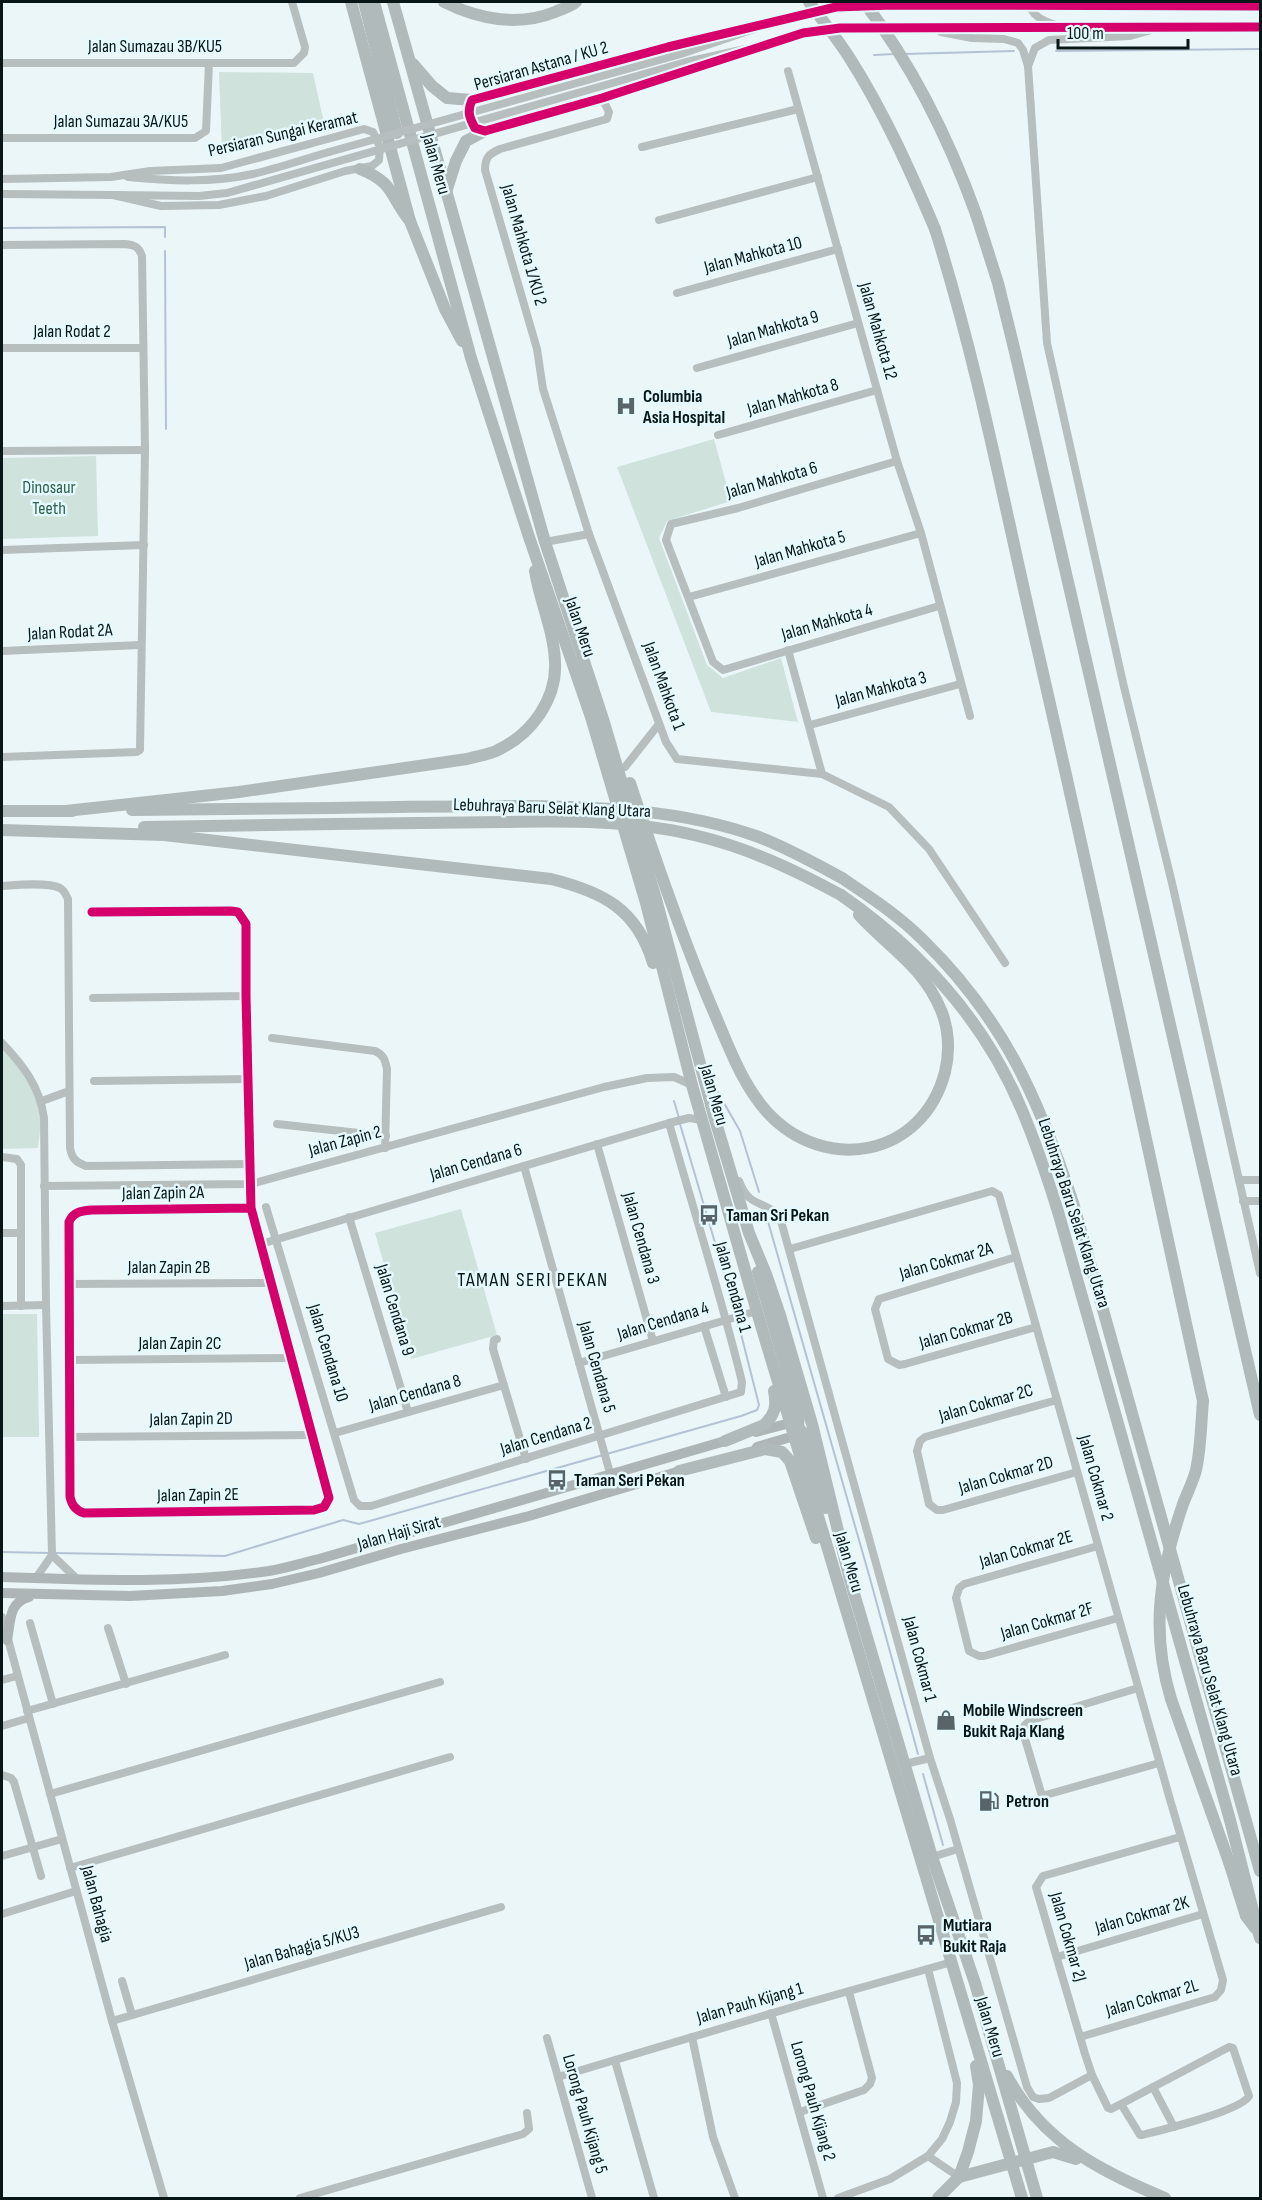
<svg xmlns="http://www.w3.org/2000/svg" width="1262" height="2200" viewBox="0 0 1262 2200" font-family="'Sofia Sans Condensed',sans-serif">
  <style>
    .park { fill: #cfe2dc }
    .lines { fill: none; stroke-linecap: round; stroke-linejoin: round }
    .stream { stroke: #b4c2d5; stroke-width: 2 }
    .minor { stroke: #b7bebe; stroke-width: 8 }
    .major { stroke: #aeb5b6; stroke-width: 10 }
    .highway { stroke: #b1babb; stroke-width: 12 }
    .minor-bridge { stroke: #b7bebe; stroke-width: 8 }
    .highway-bridge { stroke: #b1babb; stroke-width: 12 }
    .cycleway-casing { stroke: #e5faff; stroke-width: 13 }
    .cycleway { stroke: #d6006c; stroke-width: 9 }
    .labels { text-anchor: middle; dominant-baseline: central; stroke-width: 5; stroke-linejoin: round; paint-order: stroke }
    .street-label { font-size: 18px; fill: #091618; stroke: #e5faff }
    .poi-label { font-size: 18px; font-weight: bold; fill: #091618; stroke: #e5faff; text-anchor: start }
    .park-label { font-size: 18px; fill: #2d624a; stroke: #e5faff }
    .neighbourhood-label { font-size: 20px; letter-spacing: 1.5px; fill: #091618; stroke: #e5faff }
  </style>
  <rect width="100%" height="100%" fill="#ebf6f9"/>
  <g class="park">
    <path d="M219,72L313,73L324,123L222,151Z"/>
    <path d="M714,439L731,501L667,521L659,538L707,665L723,678L781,658L798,722L711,712L617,467Z"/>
    <path d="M96,456L98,536L2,539V458Z"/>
    <path d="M2,1047C19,1066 38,1092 40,1119C41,1128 39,1138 38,1148L2,1149Z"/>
    <path d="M461,1209L497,1335L411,1359L375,1233Z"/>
    <path d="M2,1314H37L39,1437H2Z"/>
  </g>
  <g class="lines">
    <g class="stream">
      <path d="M1056,51L1260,49"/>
      <path d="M904,54L1014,51"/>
      <path d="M874,55L895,54"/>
      <path d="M2,228L165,227V237"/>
      <path d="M165,251L166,429"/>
      <path d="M716,1089L740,1131L759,1192"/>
      <path d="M674,1101L679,1118"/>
      <path d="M680,1124L734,1307"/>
      <path d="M767,1218L869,1575L918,1754"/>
      <path d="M2,1552L49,1553"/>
      <path d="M55,1553L225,1556L343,1520L359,1524L741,1416L757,1410L759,1405L740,1330"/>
      <path d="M923,1774L943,1845"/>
    </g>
    <g class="minor">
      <path d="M1029,2C1031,16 1043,21 1056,25"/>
      <path d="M765,24L836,7L893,5L1260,6"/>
      <path d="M941,32L972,38L1004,39L1018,43L1023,50L1028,66L1047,343L1124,687L1172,883L1260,1273"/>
      <path d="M766,45L803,33L840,28L1260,27"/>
      <path d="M740,53L602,98L485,131L475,128C469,117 467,111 472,100L668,47L741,30"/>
      <path d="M2,63H294L304,53L305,47L292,2"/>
      <path d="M1028,66L1035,48L1049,40L1130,36L1148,31"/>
      <path d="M788,71L897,461L921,533L970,716"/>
      <path d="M602,98L609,112L607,119L500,149C489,154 485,157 485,170L537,349L543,389L574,486L589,534L666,742L677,759L822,774L889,807L929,849L1005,963"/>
      <path d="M2,138H195L206,131L209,63"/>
      <path d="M642,147L798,109"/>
      <path d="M128,177C170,181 212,183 253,174C279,168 304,159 329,152"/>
      <path d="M2,179L111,177L150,171L221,168L364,129L373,132L380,147L379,160L372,166L345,171L266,196L219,205L161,206L113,195L2,194"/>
      <path d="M659,220L818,177"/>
      <path d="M2,245L125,244C135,245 139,247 142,256L145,450L140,750L137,752L2,757"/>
      <path d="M677,293L838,249"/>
      <path d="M2,348H143"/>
      <path d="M697,368L858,323"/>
      <path d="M718,435L877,390"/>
      <path d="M2,451L145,450"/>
      <path d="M897,461L738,508L671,524L666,540L713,662L723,670L939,606"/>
      <path d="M545,542L589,534"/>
      <path d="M2,550L144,545"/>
      <path d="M689,597L921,533"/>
      <path d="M788,650L822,774"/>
      <path d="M2,651L140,645"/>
      <path d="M810,725L960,684"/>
      <path d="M625,767L659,724"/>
      <path d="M2,886C16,885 47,882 60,888C64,890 66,895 68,899L70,1148C72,1159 76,1162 86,1166L250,1164"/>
      <path d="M92,912L231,911L238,912L246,924V996L251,1208L329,1498L324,1507L314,1510L84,1513C75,1510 72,1505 70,1497L69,1222C73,1212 81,1211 91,1210L251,1208"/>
      <path d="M93,998L246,996"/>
      <path d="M272,1038L375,1051C384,1055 385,1060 387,1069L385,1148"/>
      <path d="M2,1043C23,1065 40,1087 44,1118L46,1305L52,1555L36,1578"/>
      <path d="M94,1081L249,1079"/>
      <path d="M42,1101L69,1091"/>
      <path d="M277,1124L386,1136"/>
      <path d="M597,1144L653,1341"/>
      <path d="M2,1157L17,1159L21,1165V1306"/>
      <path d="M524,1166L610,1473"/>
      <path d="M1239,1180H1260"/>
      <path d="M739,1181C750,1211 766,1197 781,1221L930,1758L950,1819L1027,2087L1033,2097L1039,2099L1049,2098L1092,2075"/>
      <path d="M44,1186L251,1184L604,1087L647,1078L674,1077L692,1085"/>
      <path d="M1243,1201H1260"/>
      <path d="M266,1207L354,1500L360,1506H371L741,1392L742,1382C721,1295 693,1209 669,1123"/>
      <path d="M349,1217L408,1412"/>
      <path d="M2,1233H21"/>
      <path d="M261,1244L669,1123L689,1118L702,1120"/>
      <path d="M790,1249L992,1191L999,1195L1171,1803L1223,1980L1221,1990L1215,1997L1080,2037"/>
      <path d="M1016,1257L879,1299L875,1309L888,1359L899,1365L905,1364L1036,1327"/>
      <path d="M69,1284L270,1283"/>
      <path d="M2,1306L46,1305"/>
      <path d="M704,1326L726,1397"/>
      <path d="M497,1339L494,1340L493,1349L526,1459"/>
      <path d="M69,1360L292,1358"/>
      <path d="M579,1363L757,1311"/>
      <path d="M1057,1400L925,1437L920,1441L917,1451L929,1504L937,1510H943L1077,1472"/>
      <path d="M335,1433L504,1385"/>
      <path d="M69,1437L313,1435"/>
      <path d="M1098,1546L964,1584L959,1588L956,1598L969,1651L979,1656H984L1118,1618"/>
      <path d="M52,1555L77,1579"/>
      <path d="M2,1617L112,2021L164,2198"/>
      <path d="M30,1623L53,1704"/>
      <path d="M108,1628L126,1684"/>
      <path d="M2,1680L17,1676"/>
      <path d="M1138,1688L1029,1721L1024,1726L1023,1732L1042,1796L1159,1763"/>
      <path d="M27,1711L225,1655"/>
      <path d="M2,1726L29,1718"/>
      <path d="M905,1764L930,1758"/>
      <path d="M2,1775L11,1778L14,1782L41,1876"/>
      <path d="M50,1794L440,1682"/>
      <path d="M2,1856L62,1839"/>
      <path d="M932,1857L958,1849"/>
      <path d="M70,1868L450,1757"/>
      <path d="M2,1914L76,1891"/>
      <path d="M1057,1957L1203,1914"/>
      <path d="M122,1981L132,2015"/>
      <path d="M771,2013L823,2198"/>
      <path d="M112,2021L501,1907"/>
      <path d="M692,2037L713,2137L735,2198"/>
      <path d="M547,2038L592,2198"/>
      <path d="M615,2061L654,2198"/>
      <path d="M558,2077L803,2004L952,1962"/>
      <path d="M1153,2087L1174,2127"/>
      <path d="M1121,2104L1140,2135H1142C1162,2130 1241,2111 1249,2096L1233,2048L1229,2047L1121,2104L1111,2109L1108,2108L1092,2075L1085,2054L1036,1887L1043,1876L1180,1837"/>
      <path d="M800,2112L864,2090L870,2084L872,2078L849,1992"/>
      <path d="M928,2156L959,2177"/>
      <path d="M300,2198L523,2134L529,2129L527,2113"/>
      <path d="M838,2198L890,2179L928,2156L942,2139L950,2122L956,2102L957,2083L928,1969"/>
    </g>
    <g class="major">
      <path d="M756,1432L790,1423"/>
      <path d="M757,1447L794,1436"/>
      <path d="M2,1577C91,1580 181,1584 269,1571C286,1568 302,1563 319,1559L732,1439"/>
      <path d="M2,1593L130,1596L222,1591L272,1584L319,1573L401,1549L529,1516L687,1469"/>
      <path d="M7,1640C11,1621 8,1603 29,1597"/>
    </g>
    <g class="highway">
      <path d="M351,2L410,221"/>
      <path d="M364,2L397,133"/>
      <path d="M374,2L471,358L529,537L591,717L646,903L692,1085L760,1322L1022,2198"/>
      <path d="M393,2L545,542L603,719L656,899L714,1116L749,1233L766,1274L780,1315L812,1424L850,1580L932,1857L975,1983L1037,2198"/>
      <path d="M444,2C478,19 518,27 555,12C562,9 570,7 576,2"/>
      <path d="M413,64L432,86L447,98L472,100"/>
      <path d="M360,169C395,183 389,195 410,221L445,309L462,341"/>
      <path d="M447,189L456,161L466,141L485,131"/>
      <path d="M976,214L998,283L1015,352L1260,1415"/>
      <path d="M935,229C977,362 1003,499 1034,634C1093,889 1147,1145 1203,1401"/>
      <path d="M630,783C656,862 683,941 716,1017C730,1050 743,1085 767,1112C825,1175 923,1157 945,1072C950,1052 949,1029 941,1010C923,966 889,948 859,915"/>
      <path d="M132,810L331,808"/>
      <path d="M2,811H72"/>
      <path d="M66,811L239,792L467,759C477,756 489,755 498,750C531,734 557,700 555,662C554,631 540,602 535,571"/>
      <path d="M144,827L335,824"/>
      <path d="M2,830L164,835L551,879C603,892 637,909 653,963"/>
      <path d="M842,878C870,897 898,915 922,939C1004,1019 1039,1099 1074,1206L1260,1871"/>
      <path d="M841,895C920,950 983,1018 1021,1108C1036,1143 1048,1179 1059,1215L1230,1820L1260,1938"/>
      <path d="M758,1272L799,1413L798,1427L794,1436"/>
      <path d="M795,1424L803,1433L825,1508"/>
      <path d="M725,1441L764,1425C775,1415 777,1406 774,1391"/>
      <path d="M679,1471L765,1449L782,1452L790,1461L816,1538"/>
      <path d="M1229,1862L1246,1916L1255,1928"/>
      <path d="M1007,2076C1042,2141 1099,2171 1165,2198"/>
      <path d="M959,2177L1053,2152L1076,2159"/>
      <path d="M938,2198L959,2177L968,2152L976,2121L979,2085L976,2066"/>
    </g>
    <g class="minor-bridge">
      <path d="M329,152L681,54L771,23"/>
      <path d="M113,195L199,196L227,193L686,62L772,43"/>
    </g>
    <g class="highway-bridge">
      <path d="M809,2C822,20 837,38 849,57C884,112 910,170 935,229"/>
      <path d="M864,2C912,65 949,139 976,214"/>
      <path d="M331,808C396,807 461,806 527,806C605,807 682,810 756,836C786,847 814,863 842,878"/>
      <path d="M335,824C391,823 447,823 503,822C566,821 632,820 694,835C746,847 793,869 841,895"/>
      <path d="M1203,1401C1201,1423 1201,1448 1196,1470C1193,1482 1187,1493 1183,1504C1160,1571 1150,1630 1171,1699L1229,1862"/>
    </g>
    <g class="cycleway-casing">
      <g id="cycleway">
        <path d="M1260,6L893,5L836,7L668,47L472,100C467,111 469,117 475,128L485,131L602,98L803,33L840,28L1260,27"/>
        <path d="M92,912L231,911L238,912L246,924V996L251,1208L329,1498L324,1507L314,1510L84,1513C75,1510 72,1505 70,1497L69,1222C73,1212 81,1211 91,1210L251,1208"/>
      </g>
    </g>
    <use href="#cycleway" class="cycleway"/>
  </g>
  <defs>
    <g id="hospital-bare" transform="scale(1.62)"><path d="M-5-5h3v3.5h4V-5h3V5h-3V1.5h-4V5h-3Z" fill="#586467" stroke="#e5faff" stroke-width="2.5" paint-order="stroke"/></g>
    <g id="bus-bare" transform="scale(1.62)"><path d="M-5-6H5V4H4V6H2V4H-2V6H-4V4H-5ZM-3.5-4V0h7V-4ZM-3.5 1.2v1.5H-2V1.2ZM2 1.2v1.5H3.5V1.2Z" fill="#586467" stroke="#e5faff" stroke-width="2.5" paint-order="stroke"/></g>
    <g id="shop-bare" transform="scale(1.62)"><path d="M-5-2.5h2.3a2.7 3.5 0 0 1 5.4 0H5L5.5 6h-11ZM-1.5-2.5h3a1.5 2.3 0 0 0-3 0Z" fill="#586467" stroke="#e5faff" stroke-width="2.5" paint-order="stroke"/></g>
    <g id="fuel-bare" transform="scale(1.62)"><path d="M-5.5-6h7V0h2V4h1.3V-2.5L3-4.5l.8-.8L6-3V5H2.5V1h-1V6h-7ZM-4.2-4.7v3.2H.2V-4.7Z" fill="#586467" stroke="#e5faff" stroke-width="2.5" paint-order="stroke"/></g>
  </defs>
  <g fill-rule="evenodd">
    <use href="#hospital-bare" x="626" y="406"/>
    <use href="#bus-bare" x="709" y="1215"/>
    <use href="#bus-bare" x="557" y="1480"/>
    <use href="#shop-bare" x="946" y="1720"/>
    <use href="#fuel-bare" x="989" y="1801"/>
    <use href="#bus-bare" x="926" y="1935"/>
  </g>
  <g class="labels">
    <g class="street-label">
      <text x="155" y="46">Jalan Sumazau 3B/KU5</text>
      <text transform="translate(541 66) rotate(-16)">Persiaran Astana / KU 2</text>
      <text x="121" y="121">Jalan Sumazau 3A/KU5</text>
      <text transform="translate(283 134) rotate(-13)">Persiaran Sungai Keramat</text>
      <text transform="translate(436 164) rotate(74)">Jalan Meru</text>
      <text transform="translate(524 245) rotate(74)">Jalan Mahkota 1/KU 2</text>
      <text transform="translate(753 255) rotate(-15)">Jalan Mahkota 10</text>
      <text transform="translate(773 329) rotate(-16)">Jalan Mahkota 9</text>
      <text x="72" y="331">Jalan Rodat 2</text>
      <text transform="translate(878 331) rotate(74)">Jalan Mahkota 12</text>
      <text transform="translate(793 397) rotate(-16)">Jalan Mahkota 8</text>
      <text transform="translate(772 480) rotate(-16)">Jalan Mahkota 6</text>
      <text transform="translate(800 549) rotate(-16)">Jalan Mahkota 5</text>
      <text transform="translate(827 622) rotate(-16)">Jalan Mahkota 4</text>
      <text transform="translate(580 627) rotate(71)">Jalan Meru</text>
      <text transform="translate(70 632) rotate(-3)">Jalan Rodat 2A</text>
      <text transform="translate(664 686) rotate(70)">Jalan Mahkota 1</text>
      <text transform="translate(881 689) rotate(-15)">Jalan Mahkota 3</text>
      <text transform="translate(552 808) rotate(2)">Lebuhraya Baru Selat Klang Utara</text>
      <text transform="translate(714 1095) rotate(74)">Jalan Meru</text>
      <text transform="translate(345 1141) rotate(-15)">Jalan Zapin 2</text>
      <text transform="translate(476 1162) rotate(-16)">Jalan Cendana 6</text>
      <text transform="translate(163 1193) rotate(-1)">Jalan Zapin 2A</text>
      <text transform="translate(1074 1213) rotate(72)">Lebuhraya Baru Selat Klang Utara</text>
      <text transform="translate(641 1238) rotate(74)">Jalan Cendana 3</text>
      <text transform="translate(946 1261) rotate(-16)">Jalan Cokmar 2A</text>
      <text x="169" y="1267">Jalan Zapin 2B</text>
      <text transform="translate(733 1287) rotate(74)">Jalan Cendana 1</text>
      <text transform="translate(395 1310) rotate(73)">Jalan Cendana 9</text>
      <text transform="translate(663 1321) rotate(-17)">Jalan Cendana 4</text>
      <text transform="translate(966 1330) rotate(-16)">Jalan Cokmar 2B</text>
      <text x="180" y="1343">Jalan Zapin 2C</text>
      <text transform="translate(328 1353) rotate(73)">Jalan Cendana 10</text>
      <text transform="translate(597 1367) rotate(74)">Jalan Cendana 5</text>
      <text transform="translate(415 1393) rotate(-16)">Jalan Cendana 8</text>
      <text transform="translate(986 1403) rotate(-16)">Jalan Cokmar 2C</text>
      <text transform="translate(191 1419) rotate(-1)">Jalan Zapin 2D</text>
      <text transform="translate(546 1436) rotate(-17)">Jalan Cendana 2</text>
      <text transform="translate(1006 1475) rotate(-16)">Jalan Cokmar 2D</text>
      <text transform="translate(1096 1478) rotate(74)">Jalan Cokmar 2</text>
      <text transform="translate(198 1495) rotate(-1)">Jalan Zapin 2E</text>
      <text transform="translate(399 1533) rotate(-16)">Jalan Haji Sirat</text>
      <text transform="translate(1026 1549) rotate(-16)">Jalan Cokmar 2E</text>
      <text transform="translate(849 1562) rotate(73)">Jalan Meru</text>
      <text transform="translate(1047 1621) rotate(-16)">Jalan Cokmar 2F</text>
      <text transform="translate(920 1659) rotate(75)">Jalan Cokmar 1</text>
      <text transform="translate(1210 1680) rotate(74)">Lebuhraya Baru Selat Klang Utara</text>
      <text transform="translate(97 1904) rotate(75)">Jalan Bahagia</text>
      <text transform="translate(1142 1915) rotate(-16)">Jalan Cokmar 2K</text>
      <text transform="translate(1068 1937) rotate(74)">Jalan Cokmar 2J</text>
      <text transform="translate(302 1948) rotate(-16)">Jalan Bahagia 5/KU3</text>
      <text transform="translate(1152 1998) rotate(-16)">Jalan Cokmar 2L</text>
      <text transform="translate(750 2003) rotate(-16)">Jalan Pauh Kijang 1</text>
      <text transform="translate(990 2027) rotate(73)">Jalan Meru</text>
      <text transform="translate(813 2101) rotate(74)">Lorong Pauh Kijang 2</text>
      <text transform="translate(585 2114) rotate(74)">Lorong Pauh Kijang 5</text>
    </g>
    <g class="poi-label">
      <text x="643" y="396">Columbia<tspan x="643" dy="21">Asia Hospital</tspan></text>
      <text x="726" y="1215">Taman Sri Pekan</text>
      <text x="574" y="1480">Taman Seri Pekan</text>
      <text x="963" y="1710">Mobile Windscreen<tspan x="963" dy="21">Bukit Raja Klang</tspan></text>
      <text x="1006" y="1801">Petron</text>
      <text x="943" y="1925">Mutiara<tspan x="943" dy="21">Bukit Raja</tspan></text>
    </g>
    <g class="park-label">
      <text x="49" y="487">Dinosaur<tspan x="49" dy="21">Teeth</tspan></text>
    </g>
    <g class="neighbourhood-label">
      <text x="533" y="1280">TAMAN SERI PEKAN</text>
    </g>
  </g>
  <rect width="1262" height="2200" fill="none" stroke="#091618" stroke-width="6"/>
  <path d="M1058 39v9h130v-9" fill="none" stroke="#091618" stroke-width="3"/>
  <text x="1067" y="39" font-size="18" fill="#091618" stroke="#e5faff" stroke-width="4.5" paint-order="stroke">100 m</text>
</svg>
